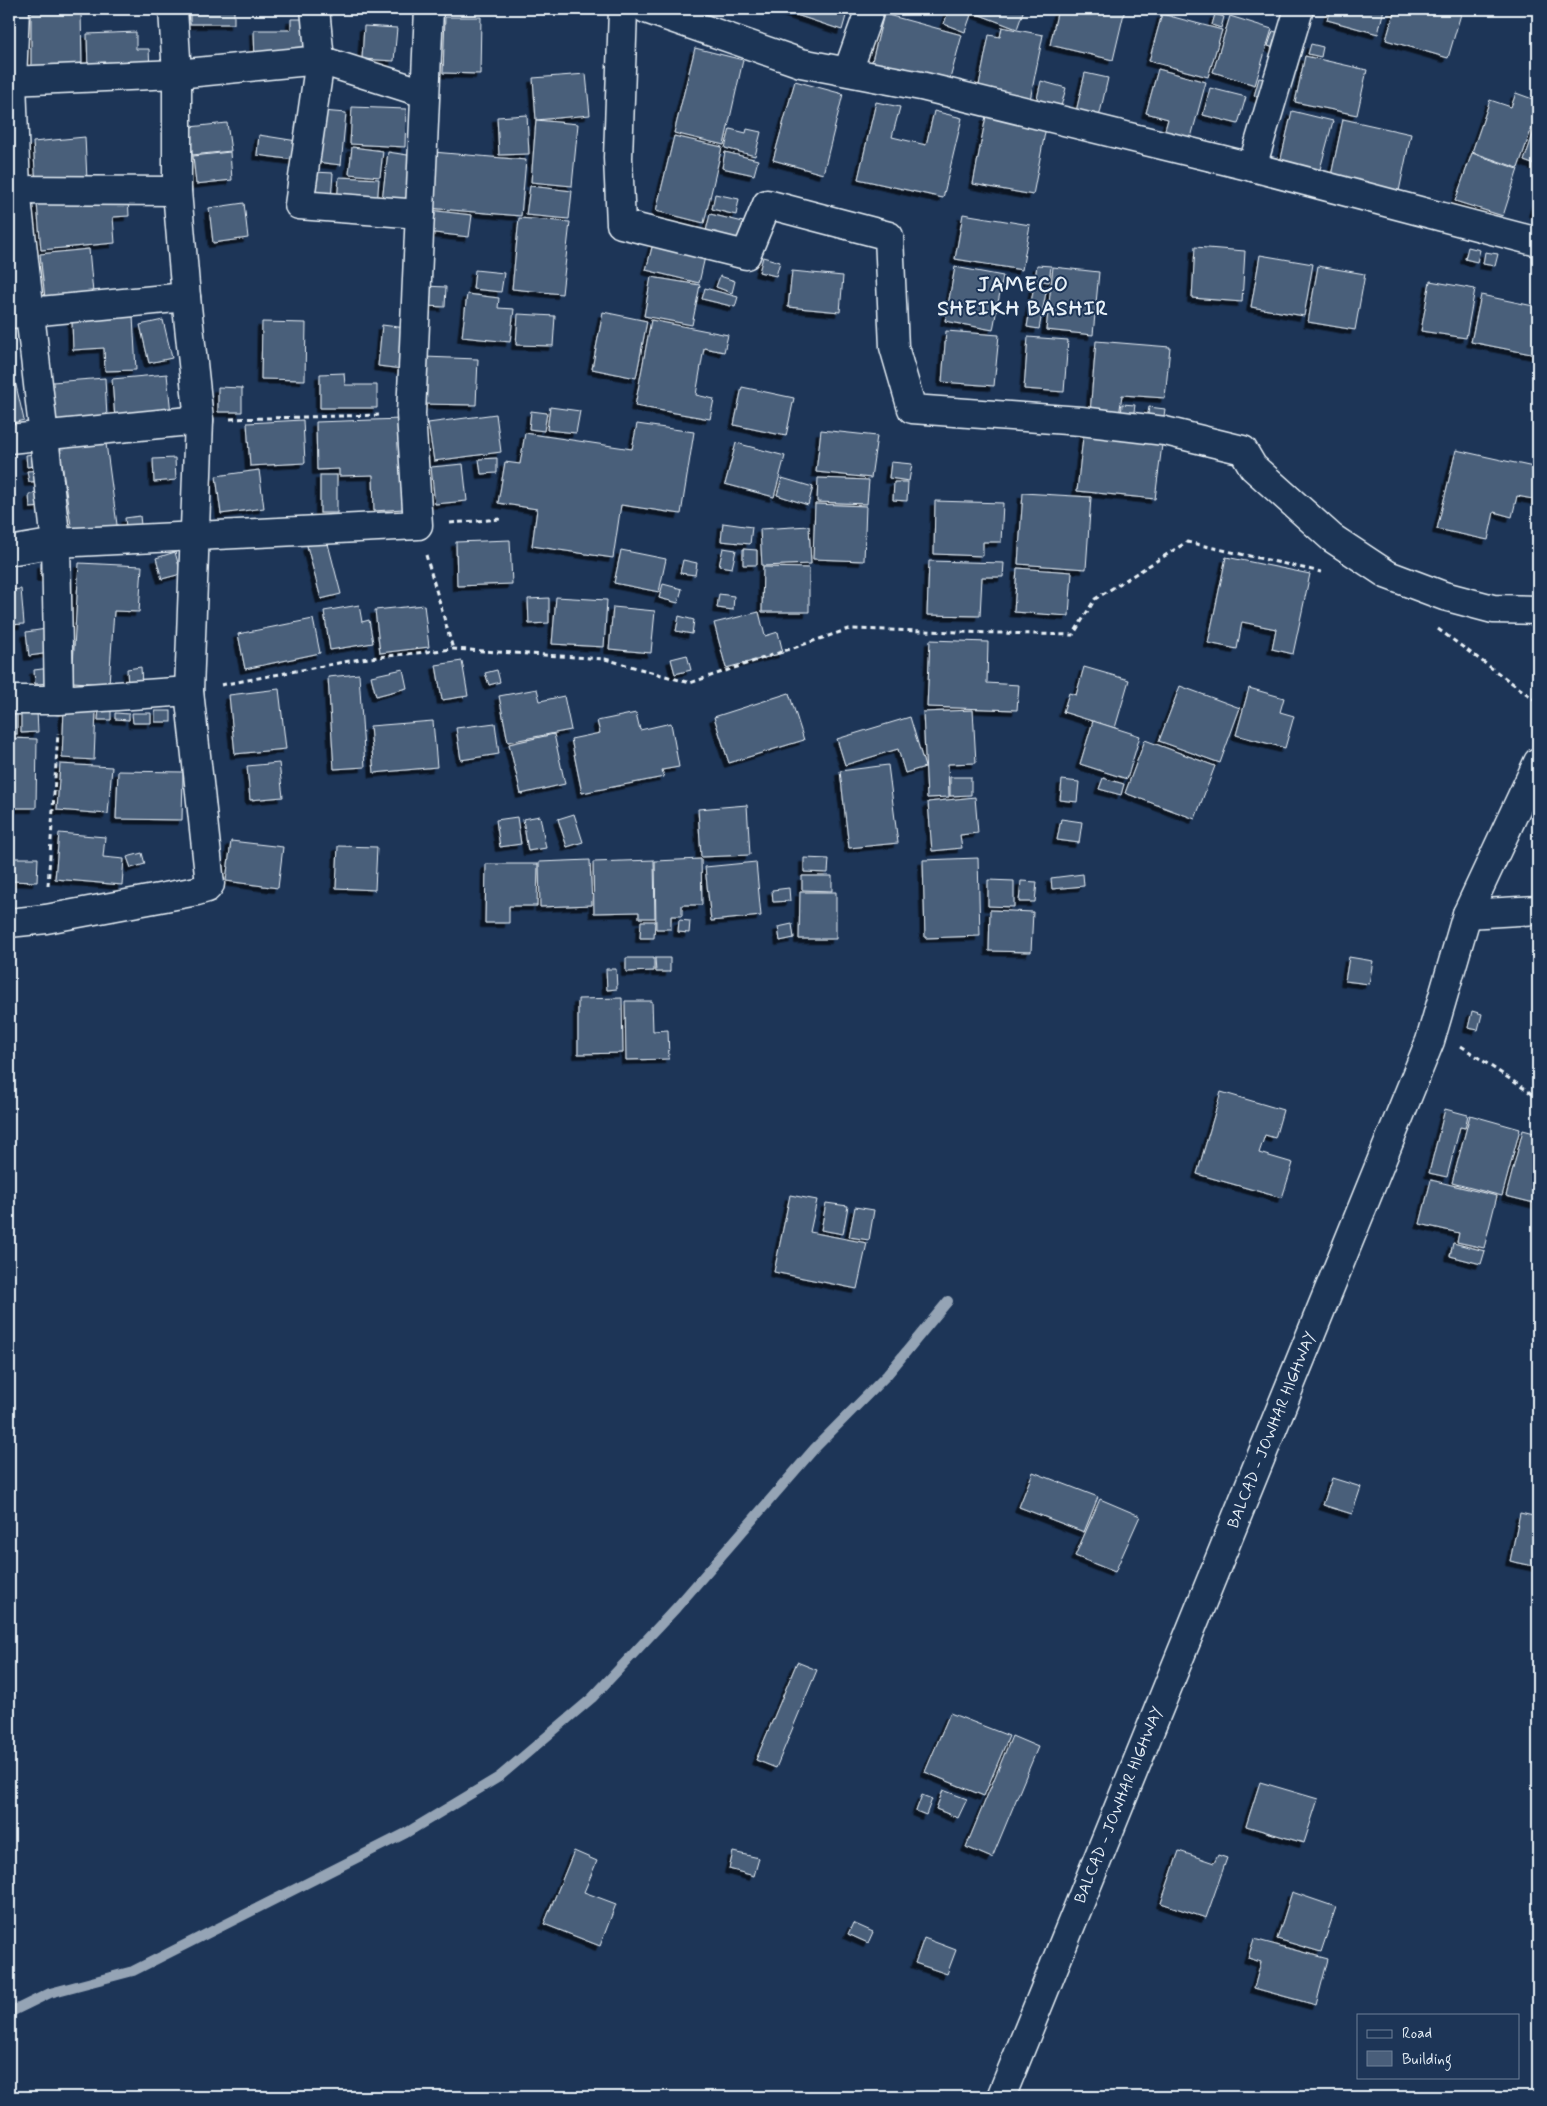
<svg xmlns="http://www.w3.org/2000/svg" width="1547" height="2106" viewBox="0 0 1547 2106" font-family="Mynerve,sans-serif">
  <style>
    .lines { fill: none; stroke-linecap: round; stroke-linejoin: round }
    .stream { stroke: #95a4b5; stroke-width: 10 }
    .building { fill: #495e7a; stroke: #e8f1f8; filter: url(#shadow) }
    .minor-casing { stroke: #e8f1f8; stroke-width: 31 }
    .primary-casing { stroke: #e8f1f8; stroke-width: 31 }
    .path { stroke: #e8f1f8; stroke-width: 3; stroke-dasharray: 5 4; stroke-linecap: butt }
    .minor { stroke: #1d3557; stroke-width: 28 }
    .primary { stroke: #1d3557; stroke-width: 28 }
    .labels { text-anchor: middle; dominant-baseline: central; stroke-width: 4; stroke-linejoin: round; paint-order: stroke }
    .street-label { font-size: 16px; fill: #e8f1f8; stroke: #1d3557 }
    .district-label { font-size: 21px; font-weight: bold; letter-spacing: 1px; fill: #e8f1f8; stroke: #1d3557 }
  </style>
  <defs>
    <filter id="shadow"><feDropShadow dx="-4.5" dy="4.5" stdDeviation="0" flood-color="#0009"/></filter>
  </defs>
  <rect width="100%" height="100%" fill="#1d3557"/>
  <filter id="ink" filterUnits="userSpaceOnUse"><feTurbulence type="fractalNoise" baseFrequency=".02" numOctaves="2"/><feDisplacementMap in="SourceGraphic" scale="10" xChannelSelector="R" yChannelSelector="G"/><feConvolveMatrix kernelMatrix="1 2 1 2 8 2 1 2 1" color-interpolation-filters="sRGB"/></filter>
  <g filter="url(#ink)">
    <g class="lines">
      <path class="stream" d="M9,2013L50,1993L133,1971L406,1833L499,1777L592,1698L676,1608L814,1449L887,1375L948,1301"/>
    </g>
    <g class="building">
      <rect x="190" y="9" width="44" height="15"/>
      <path d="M785,9H848L842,30L784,11Z"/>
      <path d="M949,9L971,15L965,32L944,24Z"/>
      <path d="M973,9H1024L1017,29L972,12Z"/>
      <path d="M1058,9H1125L1113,60L1050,45Z"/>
      <path d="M1330,9H1384L1378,34L1327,20Z"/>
      <path d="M1395,9H1442L1461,14L1448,58L1386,40Z"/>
      <path d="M81,11L82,67L31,68V12Z"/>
      <path d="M884,14L962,35L948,86L871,65Z"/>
      <path d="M1162,14L1222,30L1208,77L1149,61Z"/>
      <path d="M1215,14L1224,17L1221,28L1212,25Z"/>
      <path d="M1230,16L1272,29L1255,85L1213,72Z"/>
      <path d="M445,17H481L480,74L443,73Z"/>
      <path d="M291,19H308L309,63H255L254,30H291Z"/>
      <path d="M364,26L397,28L394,61L362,59Z"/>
      <path d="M1002,27L1043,35L1030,100L978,90L989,35L1000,37Z"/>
      <path d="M1273,31L1289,36L1283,51L1268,46Z"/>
      <path d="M136,32V49H149L150,70L88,72L87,34Z"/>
      <path d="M1311,44L1323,47L1321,57L1308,54Z"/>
      <path d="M695,48L743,60L724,145L674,133Z"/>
      <path d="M1305,56L1367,70L1357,115L1295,102Z"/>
      <path d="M1158,69L1206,82L1189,145L1163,137L1168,119L1146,113Z"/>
      <path d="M1085,73L1108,78L1098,122L1075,116Z"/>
      <path d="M586,74L590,115L536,120L533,78Z"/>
      <path d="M1259,78L1271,80L1267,100L1254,96Z"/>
      <path d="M795,81L843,94L823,174L773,160Z"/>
      <path d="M1041,81L1066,88L1060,110L1036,103Z"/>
      <path d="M1210,88L1246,97L1238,124L1203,115Z"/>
      <path d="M1516,93L1538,101V110L1518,168L1472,152L1490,100L1511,107Z"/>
      <path d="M876,102L900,107L892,137L926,145L934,111L962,118L943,198L858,179Z"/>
      <path d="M352,107L406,109L405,147L350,144Z"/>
      <path d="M322,111L346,113L341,165L316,162Z"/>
      <path d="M1292,111L1333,121L1319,173L1280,163Z"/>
      <path d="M527,115L529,154L499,155L497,117Z"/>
      <path d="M986,116L1046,127L1033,195L973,184Z"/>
      <path d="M1343,119L1411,134L1399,191L1331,176Z"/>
      <path d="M536,120L578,124L572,186L531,182Z"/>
      <path d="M1538,120V166L1524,161Z"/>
      <path d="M227,123L231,151L192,155L190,127Z"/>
      <path d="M730,129L746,133L747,129L761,132L755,156L725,148Z"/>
      <path d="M259,135L297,141L295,160L257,155Z"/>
      <path d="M674,136L722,147L704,223L656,211Z"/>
      <path d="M85,137L87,180L36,184L33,142Z"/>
      <path d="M352,147L383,151L380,177L349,174Z"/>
      <path d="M230,152L232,180L196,184L193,156Z"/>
      <path d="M388,152L414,156L409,202L382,200Z"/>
      <path d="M433,152L526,160L521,216L428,208Z"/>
      <path d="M725,152L758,160L754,175L722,168Z"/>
      <path d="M1472,153L1518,169L1503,216L1455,201Z"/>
      <path d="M314,172L333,173L331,200L312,199Z"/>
      <path d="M339,177L379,179L377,206L337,203Z"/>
      <path d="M530,186L572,191L569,219L526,215Z"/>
      <path d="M715,194L739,199L736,215L712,209Z"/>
      <path d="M128,196L129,216L113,217L115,243L41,250L37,203Z"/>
      <path d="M1538,196V214L1533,212Z"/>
      <path d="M244,203L248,238L213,243L209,208Z"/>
      <path d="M429,210L472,215L469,237L426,232Z"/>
      <path d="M710,214L743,222L739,239L706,231Z"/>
      <path d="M963,214L1030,225L1022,270L955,259Z"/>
      <path d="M519,218L570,222L562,294L512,289Z"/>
      <path d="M655,236L707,248L699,283L646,270Z"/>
      <path d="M1195,247L1245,251L1242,302L1192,298Z"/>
      <path d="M1468,247L1480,250L1477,262L1465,259Z"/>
      <path d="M89,249L93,293L45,298L40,254Z"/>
      <path d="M1485,252L1498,254L1495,266L1483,264Z"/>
      <path d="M1260,255L1313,264L1304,316L1251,307Z"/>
      <path d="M763,257L780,262L776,276L759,272Z"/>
      <path d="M1037,265L1051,266L1049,282L1035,280Z"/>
      <path d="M1318,266L1365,274L1355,330L1308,322Z"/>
      <path d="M955,267L1003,276L993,330L945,321Z"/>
      <path d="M1053,267L1099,272L1093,335L1046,330Z"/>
      <path d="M475,270L504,273L501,292L473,289Z"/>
      <path d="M792,271L843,276L840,312L788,307Z"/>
      <path d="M720,276L735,281L732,293L716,287Z"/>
      <path d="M651,277L700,285L692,325L644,316Z"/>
      <path d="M1430,281L1475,289L1466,338L1421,331Z"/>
      <path d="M1034,285L1047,287L1039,329L1027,327Z"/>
      <path d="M425,286L446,287L445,307L425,306Z"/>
      <path d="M705,288L738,297L735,307L702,299Z"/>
      <path d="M467,294L499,298L498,308L514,309L510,342L462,337Z"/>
      <path d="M1481,295L1538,307L1536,355L1471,342Z"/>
      <path d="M603,312L647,321L636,378L592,369Z"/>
      <path d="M518,314L555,316L553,346L516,345Z"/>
      <path d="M133,316L136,370L105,371L104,348L73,350L72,320Z"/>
      <path d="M163,320L172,358L149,363L140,325Z"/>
      <path d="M651,320L728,335L724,352L704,348L696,395L714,399L710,419L635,406Z"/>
      <path d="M262,322L306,323L305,380L261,379Z"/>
      <path d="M382,325L406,328L402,369L378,366Z"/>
      <path d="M946,331L999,335L994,386L942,382Z"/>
      <path d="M1028,337L1068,340L1064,392L1024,389Z"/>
      <path d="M1096,341L1170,347L1165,398L1122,395L1119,416L1090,413Z"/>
      <path d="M424,357L478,359L476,405L422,404Z"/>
      <path d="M344,373L345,385H377V408H320V374Z"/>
      <path d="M167,374L171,414L115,419L112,379Z"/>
      <path d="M14,377L24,420L9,424V378Z"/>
      <path d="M105,378L107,418L55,422L52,382Z"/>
      <path d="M218,387L242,388V412H218Z"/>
      <path d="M742,387L794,398L786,436L734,425Z"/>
      <path d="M1122,404L1135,405L1133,418L1121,417Z"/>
      <path d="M550,407L580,411L576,433L547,430Z"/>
      <path d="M1149,407L1165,409L1163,423L1147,420Z"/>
      <path d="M531,411L547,413L544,431L529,429Z"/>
      <path d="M496,414L501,452L434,461L428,423Z"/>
      <path d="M401,419L403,509L374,511L373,475L339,476V469L317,470L316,422Z"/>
      <path d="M303,420L305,463L250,466L247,423Z"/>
      <path d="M637,424L694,432L681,514L621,505L613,558L532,546L537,509L498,503L505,462L520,464L525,433L632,449Z"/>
      <path d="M1084,428L1163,437L1155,499L1077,491Z"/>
      <path d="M821,430L877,436L871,478L816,472Z"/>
      <path d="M105,436L118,532L73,539L59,443Z"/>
      <path d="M736,443L785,456L774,497L725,484Z"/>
      <path d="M1456,450L1538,468V500L1517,496L1512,517L1494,512L1488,540L1437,529Z"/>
      <path d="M39,453L41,465L27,467L26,455Z"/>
      <path d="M175,458L176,480L154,482L153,459Z"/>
      <path d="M497,458V473L481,474L479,459Z"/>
      <path d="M891,462L912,464L909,481L889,478Z"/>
      <path d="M463,464L467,501L435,504L431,467Z"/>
      <path d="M43,470L45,481L29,482L27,471Z"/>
      <path d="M259,470L264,508L221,514L216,476Z"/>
      <rect x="320" y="475" width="17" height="38"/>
      <path d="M782,478L813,487L808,505L777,495Z"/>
      <path d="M818,478L869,480L867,504L817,502Z"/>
      <path d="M894,482H908L907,501L893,500Z"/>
      <path d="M42,493L43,507L30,508L29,494Z"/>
      <path d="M1023,493L1091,497L1086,569L1018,564Z"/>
      <path d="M935,501L1003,503L1001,542H983V556L934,554Z"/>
      <path d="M815,504L866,506L864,561L813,559Z"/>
      <path d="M140,516L142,534L127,536L125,518Z"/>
      <path d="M723,523L752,527L750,544L721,541Z"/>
      <path d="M809,526L811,564L762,566L760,529Z"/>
      <path d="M327,540L341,594L321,599L307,546Z"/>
      <path d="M510,540L512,584L457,586L456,542Z"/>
      <path d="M723,548L736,550L732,568L719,566Z"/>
      <path d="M743,549L757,550V565H743Z"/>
      <path d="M621,550L666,559L659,592L614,583Z"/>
      <path d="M175,552L181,574L162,579L156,558Z"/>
      <path d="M1226,557L1310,574L1293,654L1272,649L1276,629L1242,622L1237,649L1208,643Z"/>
      <path d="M683,560L697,563L695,575L680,573Z"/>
      <path d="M929,561L1004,563L1003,577H982L980,616L927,615Z"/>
      <path d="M41,563H53L52,577H41Z"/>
      <path d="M79,563L142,566L139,612L114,611L109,684L72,682Z"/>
      <path d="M763,567L809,568V612H762Z"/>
      <path d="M1017,568L1072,572L1069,616L1014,612Z"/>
      <path d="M663,584L682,589L678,603L659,598Z"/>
      <path d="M21,589L24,624L9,625V590Z"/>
      <path d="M719,594L734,596L733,610L717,608Z"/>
      <path d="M556,597L607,600L604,647L552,644Z"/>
      <path d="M549,598V623L529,624L528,599Z"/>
      <path d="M359,605L362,622L369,620L373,643L330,650L324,611Z"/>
      <path d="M424,605L429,647L380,653L375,610Z"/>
      <path d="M613,607L655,611L651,653L609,649Z"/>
      <path d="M759,612L765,636L778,632L783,653L726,668L714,623Z"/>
      <path d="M679,616L694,620L692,634L676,631Z"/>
      <path d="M313,619L320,653L245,669L238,634Z"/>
      <path d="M46,629L50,653L29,656L26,632Z"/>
      <path d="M930,640L988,642L987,683L1019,685L1017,710L927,707Z"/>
      <path d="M687,655L691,670L675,674L671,659Z"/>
      <path d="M462,661L468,696L442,700L436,665Z"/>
      <path d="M141,667L142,686L128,687L127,669Z"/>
      <path d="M1084,667L1129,680L1115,728L1063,712L1069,693L1076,695Z"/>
      <path d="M50,668L51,683L35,684L34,670Z"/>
      <path d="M403,669L407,688L376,696L371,676Z"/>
      <path d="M497,670L500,682L489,685L485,673Z"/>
      <path d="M359,674L365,767L334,769L328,677Z"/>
      <path d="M1180,686L1240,708L1220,763L1159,741Z"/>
      <path d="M1249,688L1284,698L1280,712L1294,716L1285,748L1236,735Z"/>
      <path d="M279,689L286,749L235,754L229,695Z"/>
      <path d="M537,689L540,701L564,696L571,730L508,742L499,696Z"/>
      <path d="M789,693L804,740L729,763L714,717Z"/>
      <path d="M64,709L96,710L94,760L62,758Z"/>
      <path d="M99,709H111V720H98Z"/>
      <rect x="9" y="710" width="8" height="24"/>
      <path d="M973,710L976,763L948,764L949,797L927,798L923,712Z"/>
      <path d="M37,711L38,732L21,733V712Z"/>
      <rect x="155" y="711" width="16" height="11"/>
      <path d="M115,713L129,714V720L115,719Z"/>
      <path d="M132,713H151V723H133Z"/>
      <path d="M636,713L640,730L671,723L679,767L662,770L664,777L582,793L571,739L600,733L597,721Z"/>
      <path d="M910,717L925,767L905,773L898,749L845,765L837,739Z"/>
      <path d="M433,721L437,767L374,773L370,726Z"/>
      <path d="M1093,721L1140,736L1127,779L1080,764Z"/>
      <path d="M495,723L499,754L461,760L456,728Z"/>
      <path d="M554,734L565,784L521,794L509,744Z"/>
      <path d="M9,738L37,739L36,808H9Z"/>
      <path d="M1145,740L1215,766L1195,819L1125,793Z"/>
      <path d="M279,763L283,797L250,800L247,766Z"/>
      <path d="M60,764L112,767L108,814L57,810Z"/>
      <path d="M888,765L898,843L849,848L840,771Z"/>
      <path d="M118,771L183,772L182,820L116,819Z"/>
      <path d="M950,777H971V795L950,796Z"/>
      <path d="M1103,778L1124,784L1121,795L1099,789Z"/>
      <path d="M1062,780L1079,782L1077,802L1060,800Z"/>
      <path d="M975,797L978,833L960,835L962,848L932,851L928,802Z"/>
      <path d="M747,805L750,855L701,857L698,809Z"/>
      <path d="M574,814L583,842L567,847L558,819Z"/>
      <path d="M540,816L546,848L528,851L523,819Z"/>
      <path d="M517,817L521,844L500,847L496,820Z"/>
      <path d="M1061,819L1082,822L1079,843L1057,840Z"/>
      <path d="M59,833L105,837L103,857L124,859L122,885L55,879Z"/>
      <path d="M231,841L283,847L278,888L226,881Z"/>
      <path d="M338,846L377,847L375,890L336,888Z"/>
      <path d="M142,853L145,864L131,868L127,857Z"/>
      <path d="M9,858H38L37,882L9,881Z"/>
      <path d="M804,858L829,859L828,873L804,872Z"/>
      <path d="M978,858L980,936L925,938L923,860Z"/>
      <path d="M701,859L702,905H682V916H671V929H656L655,861Z"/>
      <path d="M590,860L592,905L540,907L539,862Z"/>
      <path d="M654,860L655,918H639V912L594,913L593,862Z"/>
      <path d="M756,862L761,916L711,921L705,867Z"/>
      <path d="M486,864H538L537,906H509V923H485Z"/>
      <path d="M1083,874L1084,886L1052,889L1051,878Z"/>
      <path d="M802,876H832V891L802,890Z"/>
      <path d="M988,880L1014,881V907L988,906Z"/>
      <path d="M1021,881L1037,882L1035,902H1019Z"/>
      <path d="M789,888L790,901L773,902L772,890Z"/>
      <path d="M800,892H836V939H799Z"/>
      <path d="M990,910L1033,912L1031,952L989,951Z"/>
      <path d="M679,920L690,921L689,933L678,932Z"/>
      <path d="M641,921H655L654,938H640Z"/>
      <path d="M792,924L794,938L780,941L778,927Z"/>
      <path d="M1349,957L1373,961L1369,984L1345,981Z"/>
      <path d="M626,958H654V971L626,972Z"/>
      <path d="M655,958H670V972H656Z"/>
      <path d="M606,969H616L617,989L607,990Z"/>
      <path d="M622,998L623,1053L578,1054V999Z"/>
      <path d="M625,1001H652L653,1031L668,1030L669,1059L626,1060Z"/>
      <path d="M1472,1011L1482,1014L1478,1030L1468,1028Z"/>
      <path d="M1221,1092L1283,1110L1275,1138L1265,1135L1259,1153L1293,1163L1282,1198L1197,1174Z"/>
      <path d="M1445,1109L1468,1115L1465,1128L1460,1127L1447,1177L1429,1173Z"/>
      <path d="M1470,1115L1520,1129L1502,1196L1452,1183Z"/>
      <path d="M1523,1130L1538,1134V1204L1506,1196Z"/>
      <path d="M1431,1180L1497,1196L1484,1248L1457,1242L1459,1233L1420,1224Z"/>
      <path d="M790,1195L817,1200L810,1232L867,1243L857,1289L774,1272Z"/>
      <path d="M826,1203L848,1206L843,1234L821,1230Z"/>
      <path d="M855,1207L874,1210L869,1240L849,1237Z"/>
      <path d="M1453,1243L1485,1251L1481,1264L1450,1256Z"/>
      <path d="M1033,1472L1098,1497L1084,1532L1019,1507Z"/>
      <path d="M1332,1478L1361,1487L1352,1514L1323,1505Z"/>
      <path d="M1100,1499L1140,1516L1115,1572L1075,1556Z"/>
      <path d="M1520,1513L1538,1517V1567L1510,1561Z"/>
      <path d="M797,1662L817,1670L776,1768L756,1760Z"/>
      <path d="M950,1713L1009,1736L984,1796L925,1772Z"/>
      <path d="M1012,1736L1038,1747L992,1858L966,1847Z"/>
      <path d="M1260,1782L1318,1799L1304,1843L1246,1826Z"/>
      <path d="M943,1790L967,1799L958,1818L936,1809Z"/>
      <path d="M922,1795L932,1799L926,1815L916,1811Z"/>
      <path d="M574,1851L597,1861L584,1892L616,1904L600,1946L544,1924Z"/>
      <path d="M1179,1851L1214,1863L1218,1855L1227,1858L1206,1918L1161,1903Z"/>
      <path d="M733,1852L759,1858L754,1876L729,1869Z"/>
      <path d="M1292,1892L1336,1907L1321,1952L1277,1939Z"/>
      <path d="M853,1923L873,1932L868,1943L848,1934Z"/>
      <path d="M924,1938L956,1950L947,1974L915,1963Z"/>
      <path d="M1254,1939L1328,1959L1316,2005L1254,1988L1261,1962L1248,1958Z"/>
    </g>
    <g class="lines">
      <g class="minor-casing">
        <g id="minor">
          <path d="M15,9L12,81L16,190L56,543L59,700"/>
          <path d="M315,9L320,60L299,205L420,214"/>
          <path d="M623,9L618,158L621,224L746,255L767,204L889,236L894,347L912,409L1081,421L1165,431L1243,450L1253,467L1332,538L1388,575L1444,596L1493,609L1538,610"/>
          <path d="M646,9L801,63L921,86L1252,167L1538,242"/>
          <path d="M848,71L870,9"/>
          <path d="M9,81L177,74L320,60L424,93"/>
          <path d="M1252,167L1299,9"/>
          <path d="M9,190L177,191"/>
          <path d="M9,314L186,297"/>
          <path d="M9,439L199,420"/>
          <path d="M9,551L56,543L418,525L411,414L429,9"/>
          <path d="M9,700H59L189,691"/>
          <path d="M1467,914L1538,910"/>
          <path d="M9,923L46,919L197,891L207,888L210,884L189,691L199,420L186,297L177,191V74L173,9"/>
        </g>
      </g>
      <g class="primary-casing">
        <path id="primary" d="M1001,2097L1430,1041L1467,914L1538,762"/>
      </g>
      <g class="path">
        <path d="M230,419L379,415"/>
        <path d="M450,523L501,519"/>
        <path d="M426,555L453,649"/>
        <path d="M1438,629L1538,702"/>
        <path d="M221,685L360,659L453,649L605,659L690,683L849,629L1073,635L1095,599L1187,542L1321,572"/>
        <path d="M48,886L58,733"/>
        <path d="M1461,1046L1538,1098"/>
      </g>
      <use href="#minor" class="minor"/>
      <use href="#primary" class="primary"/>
    </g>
  </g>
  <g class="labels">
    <g class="street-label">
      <text transform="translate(1272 1430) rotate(-68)">BALCAD - JOWHAR HIGHWAY</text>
      <text transform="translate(1119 1805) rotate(-68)">BALCAD - JOWHAR HIGHWAY</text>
    </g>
    <g class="district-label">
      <text x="1023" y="285">JAMECO<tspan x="1023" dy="24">SHEIKH BASHIR</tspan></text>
    </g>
  </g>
  <rect width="1547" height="2106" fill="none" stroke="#1d3557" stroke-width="30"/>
  <rect x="15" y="15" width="1517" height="2076" fill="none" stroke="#e8f1f8" stroke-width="2" filter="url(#ink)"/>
  <rect x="1357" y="2014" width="162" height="65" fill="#1d3557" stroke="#6e8097"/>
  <rect x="1367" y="2030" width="25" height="8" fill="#1d3557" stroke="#6e8097"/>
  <text x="1402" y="2038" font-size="15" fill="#e8f1f8">Road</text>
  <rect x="1367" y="2051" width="25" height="15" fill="#495e7a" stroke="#6e8097"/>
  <text x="1402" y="2064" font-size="15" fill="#e8f1f8">Building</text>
</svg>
